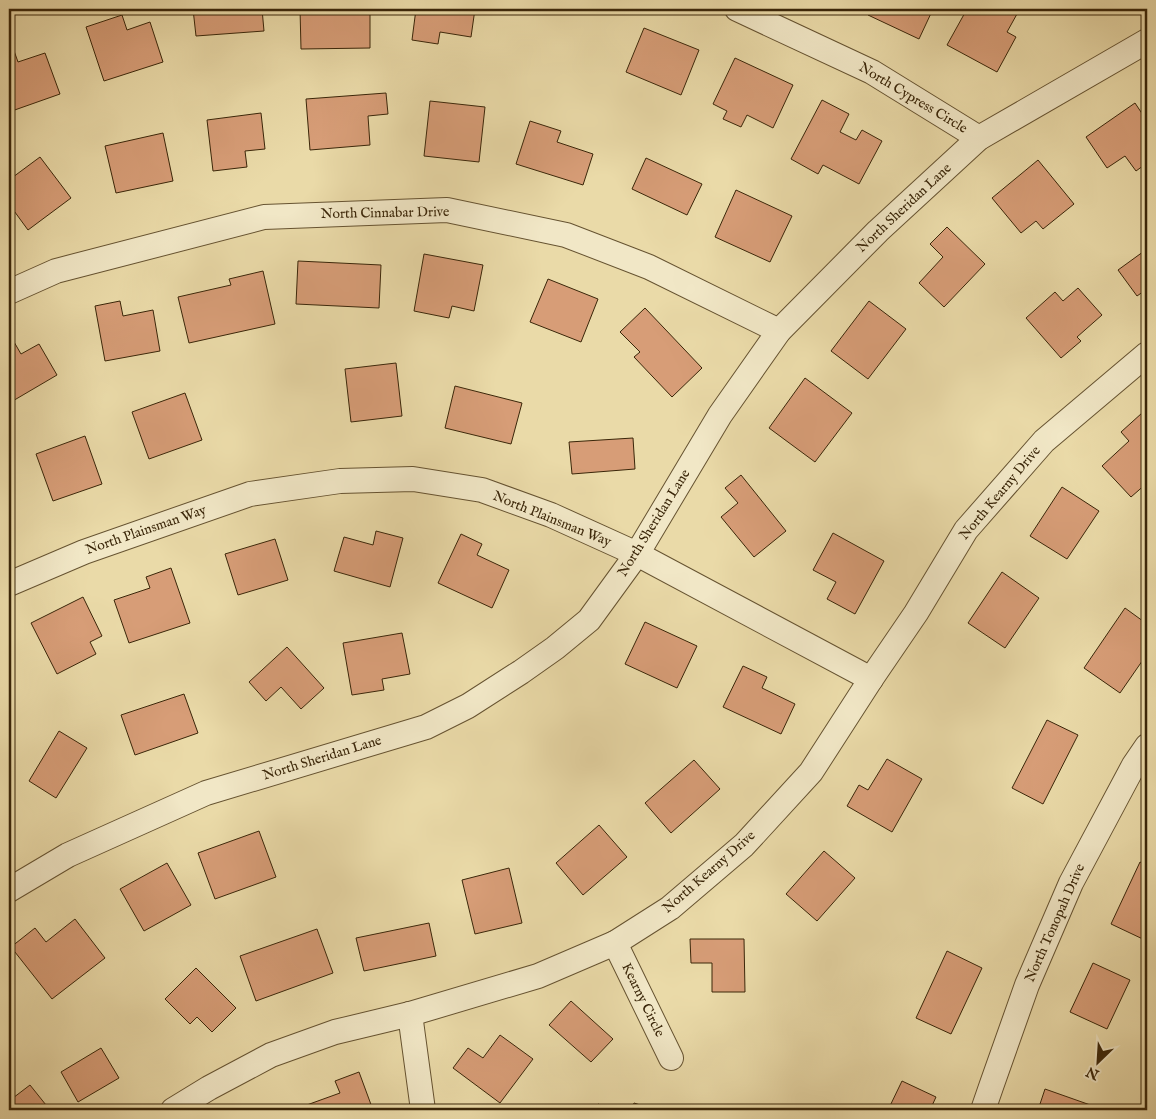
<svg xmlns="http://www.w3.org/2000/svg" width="1156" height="1119" viewBox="0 0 1156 1119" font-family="'IM FELL English',serif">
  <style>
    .building { fill: #d79d77; stroke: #3a2609 }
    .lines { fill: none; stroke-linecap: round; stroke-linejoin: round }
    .minor-casing { stroke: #665331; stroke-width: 26 }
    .minor { stroke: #f1e7c6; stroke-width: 24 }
    .labels { text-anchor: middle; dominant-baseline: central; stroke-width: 5; stroke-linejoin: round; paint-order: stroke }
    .street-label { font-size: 14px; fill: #3a2609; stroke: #f1e7c6 }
  </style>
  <rect width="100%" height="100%" fill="#eadaa8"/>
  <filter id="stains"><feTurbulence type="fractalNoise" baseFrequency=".004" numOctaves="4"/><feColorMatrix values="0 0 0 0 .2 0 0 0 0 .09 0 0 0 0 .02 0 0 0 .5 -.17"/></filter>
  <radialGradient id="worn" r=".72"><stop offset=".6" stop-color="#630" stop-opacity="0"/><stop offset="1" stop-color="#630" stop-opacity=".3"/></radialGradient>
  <g class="building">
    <path d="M193,9H262L264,31L196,36Z"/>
    <path d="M300,9H370V48L301,49Z"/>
    <path d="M416,9H475L471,37L440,32L438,44L412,40Z"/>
    <path d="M871,9H933L919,39L868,15Z"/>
    <path d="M967,9H983L991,14L994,9H1006L1017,14L1007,32L1016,37L997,72L947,45Z"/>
    <path d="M122,15L127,30L150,22L163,62L104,81L86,27Z"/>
    <path d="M644,28L699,50L681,95L626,72Z"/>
    <path d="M13,48L18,62L45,53L60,94L9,112V50Z"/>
    <path d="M735,58L793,85L773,128L747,115L741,127L723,119L727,111L713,104Z"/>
    <path d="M386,93L388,114L368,116L370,145L310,150L306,99Z"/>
    <path d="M822,100L849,114L840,132L856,140L862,130L882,141L859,184L823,165L818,174L791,159Z"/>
    <path d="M430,101L485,107L479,162L424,156Z"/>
    <path d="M1135,103L1147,121V163L1136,171L1125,156L1107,168L1086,137Z"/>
    <path d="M261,113L265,149L245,151L247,167L213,171L207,120Z"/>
    <path d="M530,121L561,131L557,142L593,154L583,185L516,164Z"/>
    <path d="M163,133L173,181L116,193L105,146Z"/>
    <path d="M40,157L71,198L28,230L9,204V180Z"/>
    <path d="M646,158L702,184L687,215L632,189Z"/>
    <path d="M1038,160L1074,204L1043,229L1036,221L1021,233L992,198Z"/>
    <path d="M736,190L792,216L770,262L715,237Z"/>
    <path d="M947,227L985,264L944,307L919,283L943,257L930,244Z"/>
    <path d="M1147,249V289L1137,296L1118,270Z"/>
    <path d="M424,254L483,265L474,311L452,306L449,318L414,311Z"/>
    <path d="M298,261L381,265L379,308L296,304Z"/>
    <path d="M263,271L275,324L189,343L178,297L231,285L229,279Z"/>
    <path d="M548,279L598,299L581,342L530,322Z"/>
    <path d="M1078,288L1102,315L1077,337L1081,341L1061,358L1026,318L1055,292L1063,301Z"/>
    <path d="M120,301L123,316L153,310L160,351L105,361L95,306Z"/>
    <path d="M869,301L906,329L868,379L831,351Z"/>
    <path d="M645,308L702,368L672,397L634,357L640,352L620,332Z"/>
    <path d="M9,335H10L21,354L39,344L57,375L11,402L9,398Z"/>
    <path d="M396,363L402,416L351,422L345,369Z"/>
    <path d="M805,378L852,413L815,462L769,428Z"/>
    <path d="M455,386L522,403L511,444L445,428Z"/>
    <path d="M185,393L202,440L149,459L132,412Z"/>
    <path d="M1142,413L1147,420V483L1131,497L1102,466L1129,441L1121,432Z"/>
    <path d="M85,436L102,484L53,501L36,454Z"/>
    <path d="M633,438L635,469L572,474L569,442Z"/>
    <path d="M741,475L786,531L754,557L721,517L738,503L725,488Z"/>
    <path d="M1062,487L1099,511L1067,559L1030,536Z"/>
    <path d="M376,531L403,538L390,587L334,571L344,537L373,545Z"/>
    <path d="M833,533L884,561L855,614L827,599L836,582L813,570Z"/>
    <path d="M461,534L482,544L477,555L509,570L492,608L438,583Z"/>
    <path d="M275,539L288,580L238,595L225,554Z"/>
    <path d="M171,568L190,623L129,643L114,600L150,588L146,577Z"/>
    <path d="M1002,572L1039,598L1005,648L968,623Z"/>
    <path d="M83,597L102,636L90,642L96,654L57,674L31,623Z"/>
    <path d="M1125,608L1147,624V654L1120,693L1084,668Z"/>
    <path d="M645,622L697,646L677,688L625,664Z"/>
    <path d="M402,633L410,674L382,679L384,690L352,695L343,643Z"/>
    <path d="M287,647L324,688L301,709L281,687L266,701L249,682Z"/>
    <path d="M743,666L767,677L762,688L795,704L781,734L723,707Z"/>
    <path d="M184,694L198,733L135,755L121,715Z"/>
    <path d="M1047,720L1078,735L1043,804L1012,788Z"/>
    <path d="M59,731L87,748L56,798L29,781Z"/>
    <path d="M887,759L922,779L892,832L847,806L859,785L868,790Z"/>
    <path d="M694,760L720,789L671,833L645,803Z"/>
    <path d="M599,825L627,857L583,895L556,863Z"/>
    <path d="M259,831L276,877L215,899L198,853Z"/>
    <path d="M824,851L855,878L817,921L786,894Z"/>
    <path d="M1140,862L1147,865V941L1111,924Z"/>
    <path d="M167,863L191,905L144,931L120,889Z"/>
    <path d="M509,868L522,923L475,934L462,880Z"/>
    <path d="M75,919L105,958L52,999L11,947L35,928L46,942Z"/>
    <path d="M429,923L436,956L364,971L356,938Z"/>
    <path d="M317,929L333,973L256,1001L240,956Z"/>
    <path d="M690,939H744L745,992H712V963H691Z"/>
    <path d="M947,951L982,968L951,1034L916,1018Z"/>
    <path d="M1093,963L1130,980L1107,1029L1070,1012Z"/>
    <path d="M196,968L236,1008L212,1032L197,1017L190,1024L165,999Z"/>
    <path d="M571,1001L613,1039L591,1062L549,1025Z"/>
    <path d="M500,1035L533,1059L500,1103L453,1068L468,1048L483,1058Z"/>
    <path d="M101,1048L119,1078L78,1102L61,1072Z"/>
    <path d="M359,1072L373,1110H306L304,1106L340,1093L335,1081Z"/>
    <path d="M902,1081L936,1097L930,1110H888Z"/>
    <path d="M30,1085L50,1110H9V1101Z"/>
    <path d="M1045,1089L1096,1107L1095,1110H1038Z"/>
    <path d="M634,1103L656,1110H631Z"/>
    <path d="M598,1104L616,1110H596Z"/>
  </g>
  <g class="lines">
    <g class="minor-casing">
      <g id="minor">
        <path d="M737,9L872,72L979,138"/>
        <path d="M9,292L56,271L264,217L447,210L566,235L649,267L779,331"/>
        <path d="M9,584L84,552L250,494L340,481L413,479L482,490L551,515L637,554L871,679"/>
        <path d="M9,890L68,855L206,793L426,727L468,706L521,672L555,648L589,620L637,554L720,415L779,331L878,231L979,138L1147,41"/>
        <path d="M615,943L671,1058"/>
        <path d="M410,1014L423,1110"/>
        <path d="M173,1110L209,1088L271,1055L335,1032L410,1014L538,976L615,943L670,908L744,845L811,772L871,679L916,613L966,530L1044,441L1147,354"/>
        <path d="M983,1110L992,1084L1027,985L1071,883L1134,765L1147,746"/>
      </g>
    </g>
    <use href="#minor" class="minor"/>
  </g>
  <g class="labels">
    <g class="street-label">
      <text transform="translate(913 98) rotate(31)">North Cypress Circle</text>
      <text transform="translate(904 208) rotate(-43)">North Sheridan Lane</text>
      <text transform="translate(385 213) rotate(-1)">North Cinnabar Drive</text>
      <text transform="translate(1000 493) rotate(-50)">North Kearny Drive</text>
      <text transform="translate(552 519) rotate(22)">North Plainsman Way</text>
      <text transform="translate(654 523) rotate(-58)">North Sheridan Lane</text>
      <text transform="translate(146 530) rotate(-19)">North Plainsman Way</text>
      <text transform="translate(322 758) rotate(-17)">North Sheridan Lane</text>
      <text transform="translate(709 872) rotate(-41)">North Kearny Drive</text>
      <text transform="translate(1055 923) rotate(-66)">North Tonopah Drive</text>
      <text transform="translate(643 1000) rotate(64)">Kearny Circle</text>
    </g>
  </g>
  <rect width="1156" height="1119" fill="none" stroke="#eadaa8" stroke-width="30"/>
  <rect x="10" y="10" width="1136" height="1099" fill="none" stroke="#3a2609" stroke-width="2.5"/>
  <rect x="15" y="15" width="1126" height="1089" fill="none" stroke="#3a2609"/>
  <g transform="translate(1098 1062) rotate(205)" stroke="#f1e7c6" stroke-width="4" paint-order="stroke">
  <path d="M0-4L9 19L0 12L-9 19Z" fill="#3a2609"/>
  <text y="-8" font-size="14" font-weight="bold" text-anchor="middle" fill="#3a2609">N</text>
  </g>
  <rect width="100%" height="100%" filter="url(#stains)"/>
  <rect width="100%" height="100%" fill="url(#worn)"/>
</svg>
